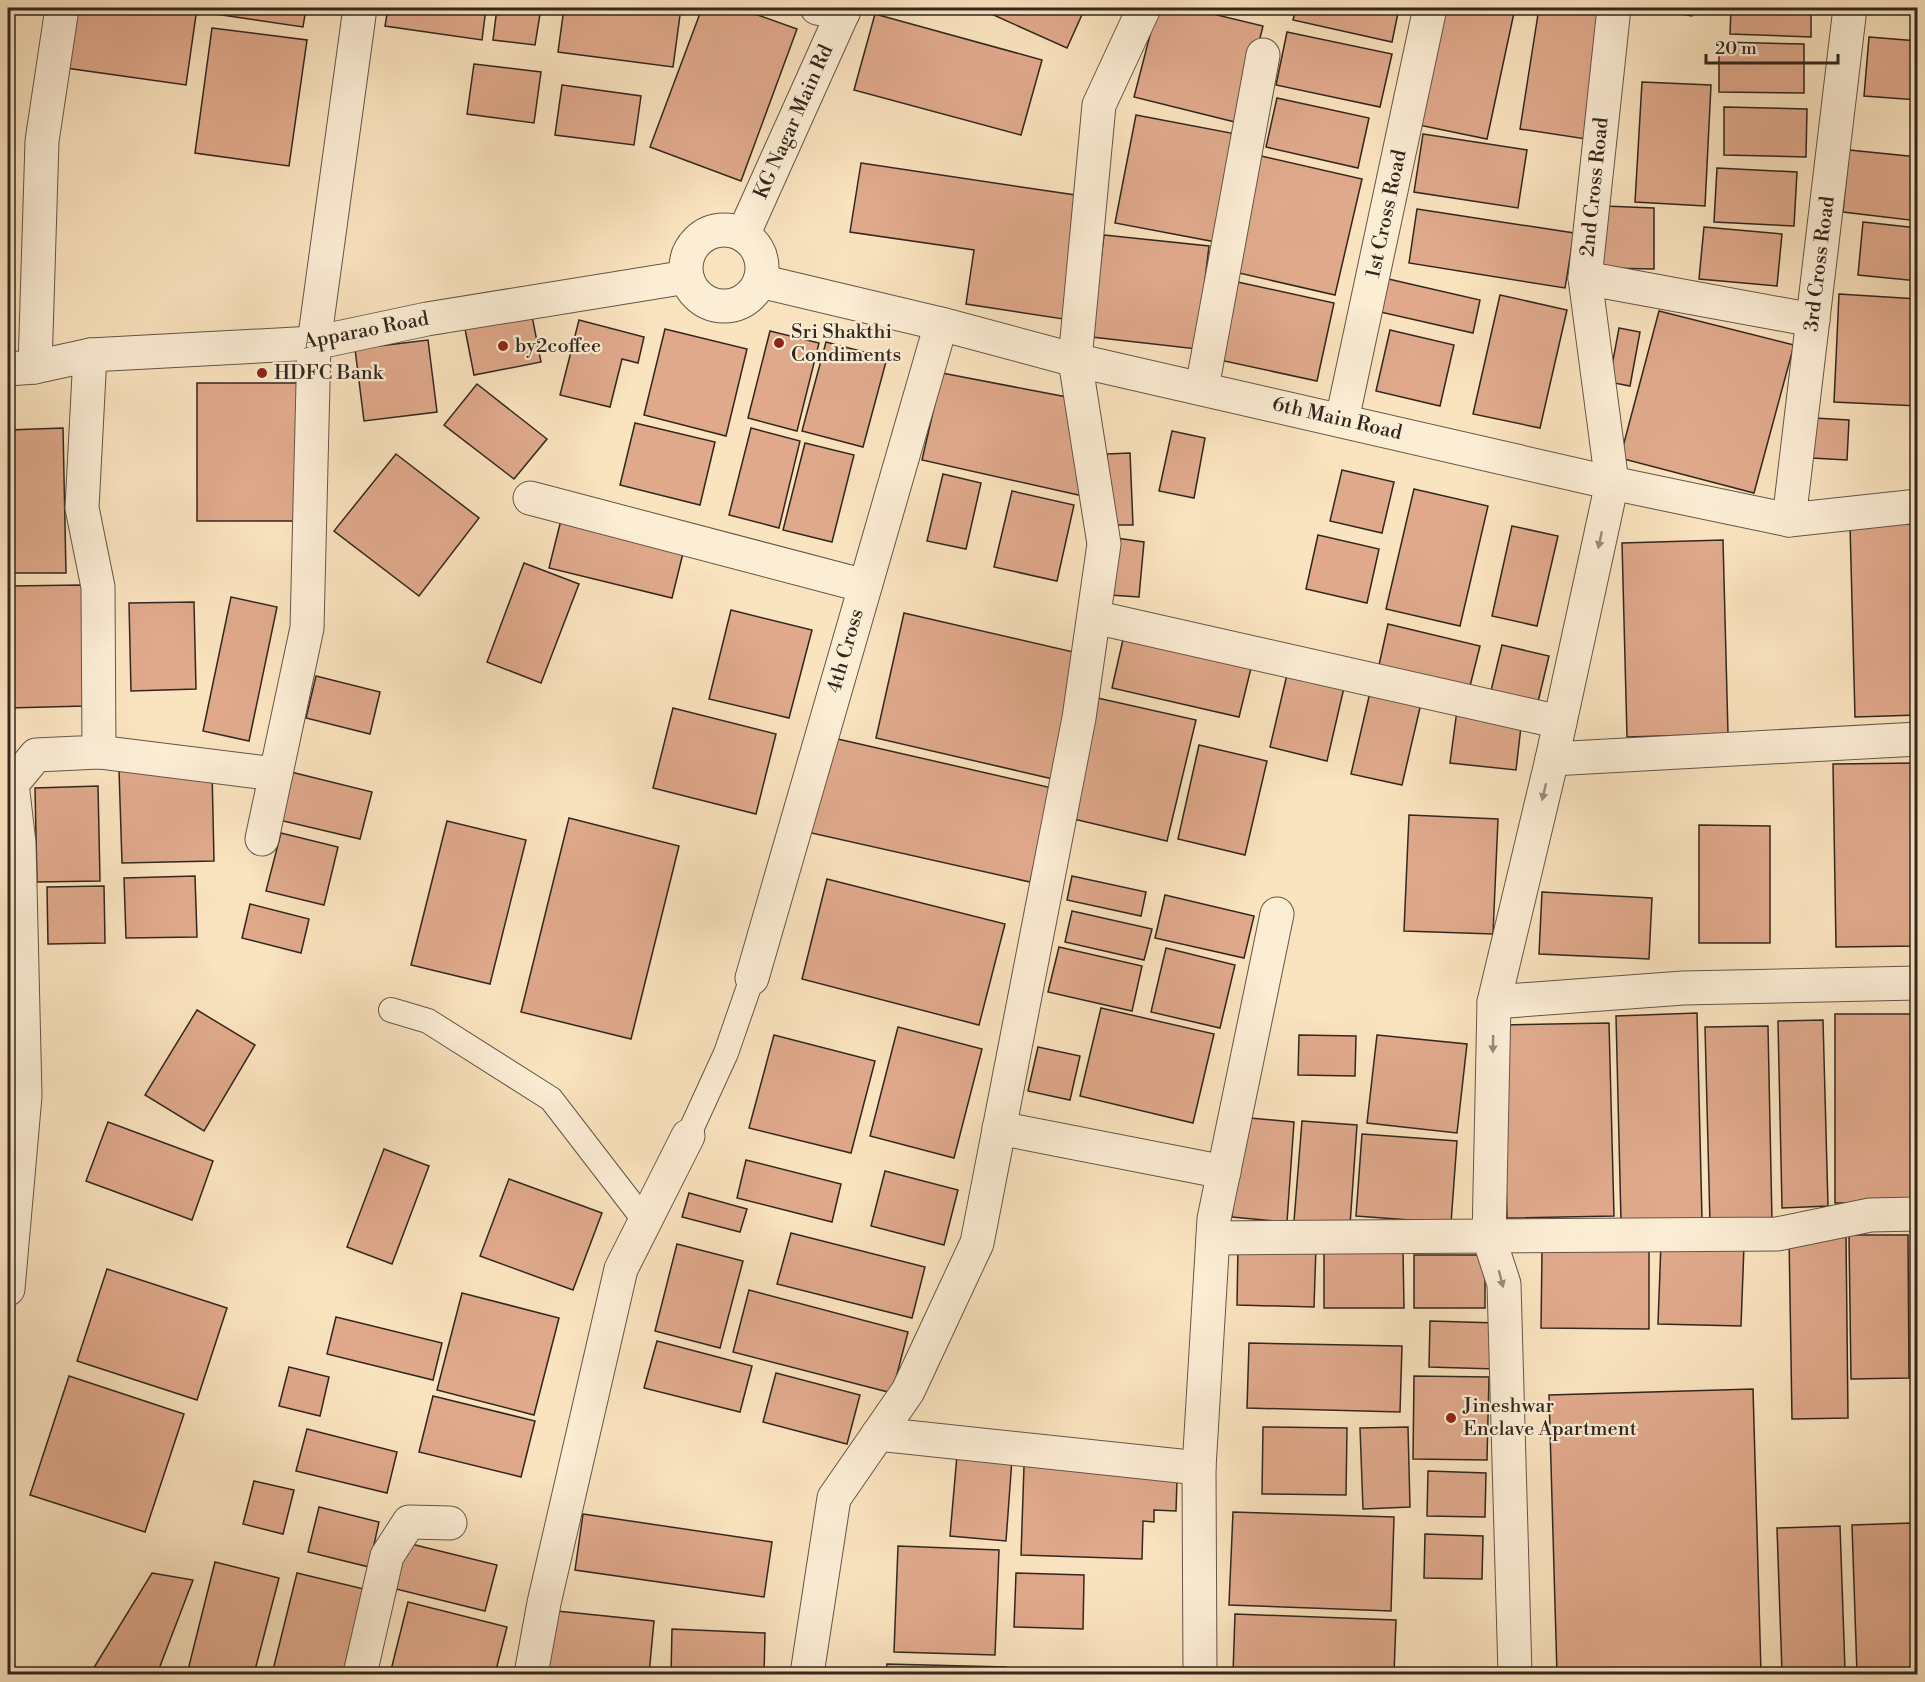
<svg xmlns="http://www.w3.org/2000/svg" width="1925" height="1682" viewBox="0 0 1925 1682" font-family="'Libre Bodoni',serif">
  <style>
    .building { fill: #e0a98c; stroke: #32271f; stroke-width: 1.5 }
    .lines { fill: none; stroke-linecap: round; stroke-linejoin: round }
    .service-casing { stroke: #645647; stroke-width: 26 }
    .minor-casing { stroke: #645647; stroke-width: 35 }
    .tertiary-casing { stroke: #645647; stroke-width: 35 }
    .service { stroke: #fcedd5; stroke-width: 24 }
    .minor { stroke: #fcedd5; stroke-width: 33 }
    .tertiary { stroke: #fcedd5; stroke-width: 33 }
    .oneway { fill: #978a7a }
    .poi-dot { fill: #8f2418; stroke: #fcedd5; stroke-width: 2 }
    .labels { text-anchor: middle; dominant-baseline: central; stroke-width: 4.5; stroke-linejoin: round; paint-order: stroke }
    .street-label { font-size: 20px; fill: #32271f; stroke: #fcedd5 }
    .poi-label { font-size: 20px; fill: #32271f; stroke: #fcedd5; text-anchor: start }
  </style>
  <rect width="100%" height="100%" fill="#fae3bf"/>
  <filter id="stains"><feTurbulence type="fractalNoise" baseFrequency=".00333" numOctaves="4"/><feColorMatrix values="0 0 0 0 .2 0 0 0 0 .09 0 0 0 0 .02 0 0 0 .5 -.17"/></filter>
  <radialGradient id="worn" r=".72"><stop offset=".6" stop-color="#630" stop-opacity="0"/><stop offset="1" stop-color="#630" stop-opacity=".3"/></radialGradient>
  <g class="building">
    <path d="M67,8H197L186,85L59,67Z"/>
    <path d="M210,8H306L303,27L209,13Z"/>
    <path d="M388,8H486L482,40L385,26Z"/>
    <path d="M497,8H541L535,45L493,40Z"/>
    <path d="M564,8H681L673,67L558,52Z"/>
    <path d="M702,8H738L797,29L741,181L650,147Z"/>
    <path d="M978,8H1085L1067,48Z"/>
    <path d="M1157,8H1188L1263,26L1239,123L1134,97Z"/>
    <path d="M1296,8H1399L1392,42L1293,20Z"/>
    <path d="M1439,8H1515L1487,139L1414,124Z"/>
    <path d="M1539,8H1606L1586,139L1520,129Z"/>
    <path d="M1644,8H1693L1692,16Z"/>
    <path d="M1731,8H1811V37L1730,34Z"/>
    <path d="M875,14L1042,60L1021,135L854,90Z"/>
    <path d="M212,28L307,40L289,166L195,153Z"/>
    <path d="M1287,32L1392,54L1380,107L1276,85Z"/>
    <path d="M1869,37L1918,41V100L1864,96Z"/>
    <path d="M1719,42L1804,44V93L1719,92Z"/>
    <path d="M474,64L541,72L534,123L467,114Z"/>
    <path d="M1642,82L1711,85L1705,206L1635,202Z"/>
    <path d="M562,85L641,96L634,145L555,135Z"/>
    <path d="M1277,98L1369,118L1358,168L1266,147Z"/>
    <path d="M1724,107L1807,109L1806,157L1724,155Z"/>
    <path d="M1136,115L1236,134L1216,242L1115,223Z"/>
    <path d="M1423,134L1527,150L1518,208L1414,192Z"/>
    <path d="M1849,150L1918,157V221L1843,212Z"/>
    <path d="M1257,155L1362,179L1335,295L1230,271Z"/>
    <path d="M861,163L1082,196L1063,319L966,304L974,250L850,232Z"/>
    <path d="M1717,168L1797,172L1794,226L1714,222Z"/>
    <path d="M1604,206L1654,208V269L1603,268Z"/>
    <path d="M1417,209L1574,233L1565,288L1409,263Z"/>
    <path d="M1863,222L1918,228V281L1858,275Z"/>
    <path d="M1704,227L1782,234L1777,286L1699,279Z"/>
    <path d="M1104,235L1209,246L1197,349L1092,337Z"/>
    <path d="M1384,278L1480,300L1473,333L1376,311Z"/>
    <path d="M1233,281L1334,303L1317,381L1215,359Z"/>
    <path d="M1839,294L1918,299V406L1834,402Z"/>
    <path d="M1500,295L1567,310L1540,428L1473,414Z"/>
    <path d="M1659,311L1794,345L1754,493L1620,458Z"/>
    <path d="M532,316L541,362L474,375L465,329Z"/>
    <path d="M579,320L644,337L638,363L622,359L610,407L560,395Z"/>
    <path d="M1619,328L1640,332L1630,386L1609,382Z"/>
    <path d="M665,329L747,349L726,436L644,415Z"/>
    <path d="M1390,330L1454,345L1440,406L1376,391Z"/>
    <path d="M770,331L819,343L797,431L748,418Z"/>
    <path d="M428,340L437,412L364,421L355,349Z"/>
    <path d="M826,342L887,358L863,447L802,431Z"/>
    <path d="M942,373L1077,399L1083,496L922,460Z"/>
    <rect x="197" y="383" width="109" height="138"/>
    <path d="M477,384L547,439L514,479L444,425Z"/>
    <path d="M1814,418L1849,420L1847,460L1812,458Z"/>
    <path d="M635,423L715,442L700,505L620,485Z"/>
    <path d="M63,428L66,573H8V430Z"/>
    <path d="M751,428L800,441L779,528L729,515Z"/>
    <path d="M1172,431L1205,438L1194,498L1159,491Z"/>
    <path d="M805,443L854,455L832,542L783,530Z"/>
    <path d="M1130,453L1133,525H1109L1107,454Z"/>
    <path d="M396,454L479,518L419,596L334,531Z"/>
    <path d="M1342,470L1394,482L1382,533L1330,521Z"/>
    <path d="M943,474L981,483L966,549L927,541Z"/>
    <path d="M1414,489L1488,506L1460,626L1386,609Z"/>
    <path d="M1012,491L1074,505L1057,581L994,567Z"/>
    <path d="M561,520L684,549L672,598L549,568Z"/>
    <path d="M1914,524L1918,715L1855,717L1850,525Z"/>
    <path d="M1512,526L1558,536L1537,626L1492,616Z"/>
    <path d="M1318,535L1379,549L1367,603L1306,589Z"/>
    <path d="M1116,538L1144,542L1139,597L1110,595Z"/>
    <path d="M1723,540L1728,734L1627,737L1622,543Z"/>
    <path d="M524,563L579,584L541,683L487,662Z"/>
    <path d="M83,585L86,706L8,708V586Z"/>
    <path d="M231,597L277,607L249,741L203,731Z"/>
    <path d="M194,602L196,689L131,691L129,603Z"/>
    <path d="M731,610L812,630L789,718L709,699Z"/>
    <path d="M904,613L1082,654L1053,779L876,738Z"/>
    <path d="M1388,624L1480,646L1470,686L1379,665Z"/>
    <path d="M1124,635L1252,664L1239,717L1112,688Z"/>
    <path d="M1502,645L1549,656L1537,706L1490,695Z"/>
    <path d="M1289,666L1346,679L1327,761L1270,747Z"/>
    <path d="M316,676L380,692L370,734L306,718Z"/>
    <path d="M1371,688L1422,699L1402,785L1351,774Z"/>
    <path d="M1093,697L1196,720L1167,841L1065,817Z"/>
    <path d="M673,708L776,734L756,814L653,788Z"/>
    <path d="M1457,710L1522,718L1516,770L1450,763Z"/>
    <path d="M829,737L1052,788L1030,882L807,832Z"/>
    <path d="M1199,745L1267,761L1245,855L1178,839Z"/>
    <path d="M1918,763V946L1836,947L1833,764Z"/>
    <path d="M212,769L214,861L122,863L119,770Z"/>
    <path d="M291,772L372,792L360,839L279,820Z"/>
    <path d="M98,786L100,881L37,882L35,788Z"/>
    <path d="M1409,815L1498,819L1493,934L1404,931Z"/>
    <path d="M569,818L679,846L631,1039L521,1012Z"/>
    <path d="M447,821L526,840L490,984L411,965Z"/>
    <path d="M1699,825L1770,826V943H1699Z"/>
    <path d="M281,833L338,847L324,905L266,891Z"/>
    <path d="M195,876L197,937L126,938L124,878Z"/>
    <path d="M1072,876L1146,892L1141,916L1067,900Z"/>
    <path d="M827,879L1005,924L979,1025L802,979Z"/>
    <path d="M104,886L105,943L48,944L47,887Z"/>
    <path d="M1542,892L1652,898L1649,959L1539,954Z"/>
    <path d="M1165,895L1254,916L1244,958L1155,938Z"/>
    <path d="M250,904L309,919L301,953L242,938Z"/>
    <path d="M1072,911L1152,929L1144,960L1065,942Z"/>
    <path d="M1059,947L1142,966L1132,1011L1048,992Z"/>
    <path d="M1166,948L1235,965L1220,1028L1151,1012Z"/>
    <path d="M1101,1008L1214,1034L1193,1123L1080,1096Z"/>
    <path d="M197,1010L255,1045L204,1131L145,1095Z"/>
    <path d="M1697,1013L1702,1219L1621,1221L1616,1016Z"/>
    <rect x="1835" y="1014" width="83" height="189"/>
    <path d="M1823,1020L1828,1206L1782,1208L1778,1021Z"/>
    <path d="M1609,1023L1614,1216L1507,1218L1502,1025Z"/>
    <path d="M1768,1026L1772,1222L1710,1224L1705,1027Z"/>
    <path d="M898,1027L982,1049L954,1158L870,1136Z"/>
    <path d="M774,1035L875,1061L851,1153L749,1128Z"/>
    <path d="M1299,1035L1356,1036L1355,1076L1298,1075Z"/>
    <path d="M1377,1035L1467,1044L1457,1133L1367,1123Z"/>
    <path d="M1038,1047L1080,1056L1070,1100L1028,1091Z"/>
    <path d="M1239,1117L1294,1122L1287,1222L1232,1217Z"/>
    <path d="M1302,1121L1357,1125L1350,1225L1294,1221Z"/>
    <path d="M108,1122L213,1161L192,1220L86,1181Z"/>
    <path d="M1362,1134L1457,1141L1451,1223L1356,1216Z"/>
    <path d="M384,1149L429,1166L392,1264L347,1247Z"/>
    <path d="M746,1160L841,1184L832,1222L737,1198Z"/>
    <path d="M885,1171L958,1190L944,1245L871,1226Z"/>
    <path d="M509,1179L602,1213L573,1290L480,1256Z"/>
    <path d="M689,1193L747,1209L740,1232L682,1217Z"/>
    <path d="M791,1233L925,1267L912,1318L777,1284Z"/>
    <path d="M1846,1235L1848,1418L1792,1419L1789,1236Z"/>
    <path d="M1849,1235H1908L1909,1378L1851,1379Z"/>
    <path d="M1661,1243L1744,1246L1741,1326L1658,1324Z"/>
    <path d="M677,1244L743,1261L720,1348L655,1331Z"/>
    <path d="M1238,1245L1316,1246L1314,1307L1237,1305Z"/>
    <path d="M1324,1251H1403L1404,1308H1324Z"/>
    <path d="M1542,1251H1649V1329L1541,1328Z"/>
    <rect x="1414" y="1255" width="71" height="53"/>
    <path d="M107,1269L227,1308L197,1400L77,1361Z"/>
    <path d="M749,1290L908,1332L892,1393L733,1352Z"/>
    <path d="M462,1293L559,1318L534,1415L437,1390Z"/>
    <path d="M336,1317L442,1343L433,1380L327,1354Z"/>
    <path d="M1430,1321L1497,1323L1496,1369L1429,1367Z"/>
    <path d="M657,1341L752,1366L740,1412L644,1388Z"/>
    <path d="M1249,1343L1402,1346L1400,1412L1247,1408Z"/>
    <path d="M289,1367L329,1377L320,1416L279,1406Z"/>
    <path d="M776,1373L860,1395L847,1444L763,1422Z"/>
    <path d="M69,1376L184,1414L145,1532L30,1495Z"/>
    <path d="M1414,1376L1489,1377L1487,1460L1413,1459Z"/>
    <path d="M1753,1389L1761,1674H1557L1549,1395Z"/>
    <path d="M433,1396L535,1421L521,1477L419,1452Z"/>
    <path d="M1263,1427L1347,1428L1346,1495L1262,1494Z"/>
    <path d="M1408,1427L1410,1507L1363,1509L1360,1428Z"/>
    <path d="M307,1429L397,1452L387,1493L296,1471Z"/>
    <path d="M957,1455L1012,1459L1006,1541L950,1536Z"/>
    <path d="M1024,1466L1177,1480L1176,1511L1154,1510V1522L1143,1521L1142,1559L1021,1555Z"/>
    <path d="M1428,1471L1486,1473L1485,1517L1427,1516Z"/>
    <path d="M254,1481L294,1490L283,1534L243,1524Z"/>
    <path d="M319,1507L379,1522L369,1567L308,1552Z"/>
    <path d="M1233,1512L1394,1517L1391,1611L1229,1605Z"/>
    <path d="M583,1514L772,1542L764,1597L575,1570Z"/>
    <path d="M1912,1523L1917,1672L1857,1674L1852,1525Z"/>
    <path d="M1840,1526L1845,1670L1782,1672L1777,1528Z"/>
    <path d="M1425,1534L1483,1536L1482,1579L1424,1578Z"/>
    <path d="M403,1542L497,1565L485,1611L392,1588Z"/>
    <path d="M898,1546L999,1550L995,1655L894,1652Z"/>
    <path d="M215,1562L279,1578L254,1674H187Z"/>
    <path d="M152,1573L193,1580L157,1674H90Z"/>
    <path d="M297,1573L364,1589L343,1674H272Z"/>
    <path d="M1016,1573L1084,1575L1083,1629L1014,1627Z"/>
    <path d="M408,1602L507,1627L495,1674H390Z"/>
    <path d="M547,1610L654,1621L649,1674H541Z"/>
    <path d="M1235,1614L1396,1620L1394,1674H1233Z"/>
    <path d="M672,1629L765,1633L764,1674H671Z"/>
    <path d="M887,1664L1006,1667V1674H886Z"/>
  </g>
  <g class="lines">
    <g class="service-casing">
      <g id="service">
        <path d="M391,1010L428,1021L551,1099L645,1221"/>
        <path d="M688,1136L726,1053L752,978"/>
      </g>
    </g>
    <g class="minor-casing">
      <g id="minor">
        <path d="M817,8L843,13"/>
        <path d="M1585,278L1813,320"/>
        <path d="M760,281L941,324L1075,360L1612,483L1789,520L1918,506"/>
        <path d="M35,367L42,141L62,8"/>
        <path d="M1202,388L1263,55"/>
        <path d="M1342,420L1430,8"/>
        <path d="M530,498L865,586"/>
        <path d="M1789,520L1850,8"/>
        <path d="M1094,617L1560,722"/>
        <path d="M99,752L276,774"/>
        <path d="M1552,759L1918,739"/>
        <path d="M262,839L307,628L314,343L360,8"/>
        <path d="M752,978L941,324"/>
        <path d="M1494,1002L1683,988L1918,983"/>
        <path d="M999,1128L1224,1172"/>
        <path d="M1213,1238L1777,1234L1870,1215L1918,1214"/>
        <path d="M8,1289L25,1096L19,843L12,784L36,755L99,752L98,587L82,508L90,355"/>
        <path d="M878,1434L1199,1468"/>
        <path d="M360,1674L387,1556L409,1522L450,1523"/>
        <path d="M531,1674L544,1603L621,1269L688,1136"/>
        <path d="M807,1674L834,1498L908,1391L977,1243L1079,718L1104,544L1075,360L1099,105L1144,8"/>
        <path d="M1200,1674L1199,1468L1214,1219L1277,914"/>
        <path d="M1515,1674L1504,1284L1489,1238L1494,1002L1552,759L1612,483L1585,278L1614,8"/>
      </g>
    </g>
    <g class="tertiary-casing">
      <g id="tertiary">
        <circle cx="724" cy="268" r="38"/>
        <path d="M743,235L845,8"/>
        <path d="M8,369L35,367L90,355L314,343L427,319L687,277"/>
      </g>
    </g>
    <use href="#service" class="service"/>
    <use href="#minor" class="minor"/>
    <use href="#tertiary" class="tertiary"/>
  </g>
  <defs><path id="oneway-solid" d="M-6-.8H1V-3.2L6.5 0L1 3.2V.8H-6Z" transform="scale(1.5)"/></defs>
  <g class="oneway">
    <use href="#oneway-solid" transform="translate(1600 540) rotate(102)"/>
    <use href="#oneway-solid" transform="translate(1544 792) rotate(103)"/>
    <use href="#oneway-solid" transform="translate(1493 1044) rotate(91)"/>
    <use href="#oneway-solid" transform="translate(1501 1279) rotate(76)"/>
  </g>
  <g class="poi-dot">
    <circle cx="779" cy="343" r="6"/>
    <circle cx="503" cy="346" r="6"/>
    <circle cx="262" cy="373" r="6"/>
    <circle cx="1451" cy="1418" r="6"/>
  </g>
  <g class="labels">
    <g class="street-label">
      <text transform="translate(794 122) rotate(-66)">KG Nagar Main Rd</text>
      <text transform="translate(1595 187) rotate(-84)">2nd Cross Road</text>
      <text transform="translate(1387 214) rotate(-78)">1st Cross Road</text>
      <text transform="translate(1820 264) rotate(-83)">3rd Cross Road</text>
      <text transform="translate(366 331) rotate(-11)">Apparao Road</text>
      <text transform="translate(1337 419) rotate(13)">6th Main Road</text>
      <text transform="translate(846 651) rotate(-74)">4th Cross</text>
    </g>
    <g class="poi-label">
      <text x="791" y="332">Sri Shakthi<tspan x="791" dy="23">Condiments</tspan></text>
      <text x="515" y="346">by2coffee</text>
      <text x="274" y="373">HDFC Bank</text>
      <text x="1463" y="1406">Jineshwar<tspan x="1463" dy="23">Enclave Apartment</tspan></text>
    </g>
  </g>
  <rect width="1925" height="1682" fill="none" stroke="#fae3bf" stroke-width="30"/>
  <rect x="9" y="9" width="1907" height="1664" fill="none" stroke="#32271f" stroke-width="3"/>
  <rect x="15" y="15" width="1895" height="1652" fill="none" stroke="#32271f" stroke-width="1.5"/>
  <path d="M1706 54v9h132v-9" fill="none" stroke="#32271f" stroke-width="3"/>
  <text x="1715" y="54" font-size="18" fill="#32271f" stroke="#fcedd5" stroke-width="4.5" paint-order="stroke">20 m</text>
  <rect width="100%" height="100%" filter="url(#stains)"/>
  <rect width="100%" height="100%" fill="url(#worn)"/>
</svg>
